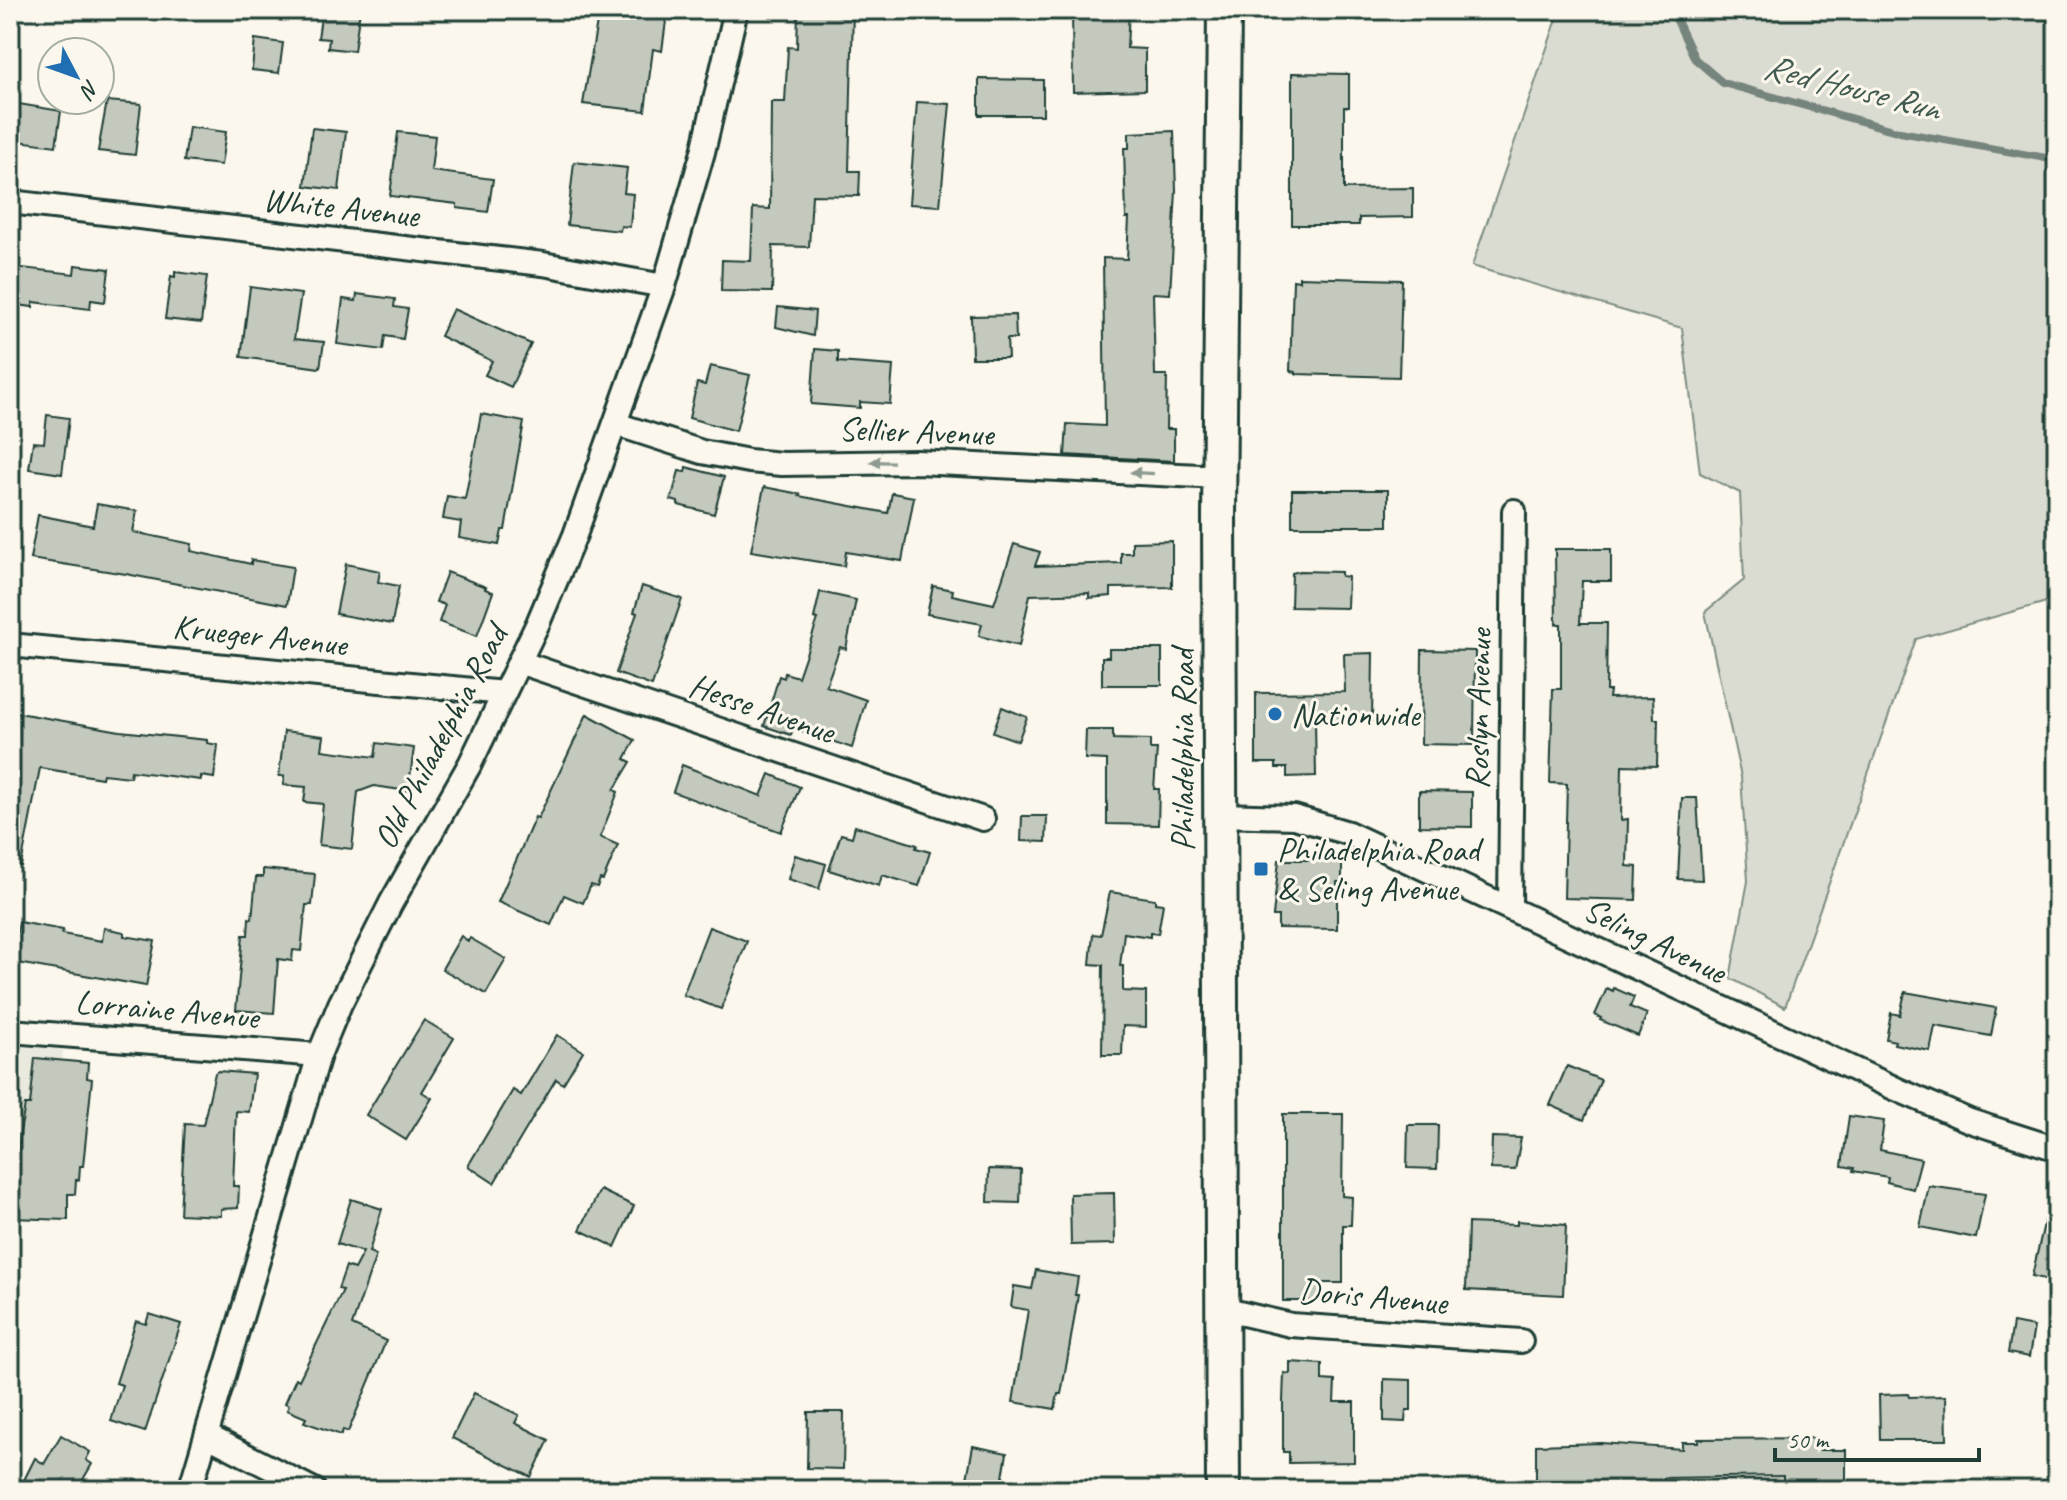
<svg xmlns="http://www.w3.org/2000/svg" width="2067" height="1500" viewBox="0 0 2067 1500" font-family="Caveat,sans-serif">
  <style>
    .built { fill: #eae9de }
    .green { fill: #dbdcd1; stroke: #7d8c82; stroke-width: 2 }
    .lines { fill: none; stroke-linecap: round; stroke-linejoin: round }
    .stream { stroke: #74847b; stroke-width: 8 }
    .building { fill: #c4c9be; stroke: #1f3d34; stroke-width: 2 }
    .minor-casing { stroke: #1f3d34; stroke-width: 28 }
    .secondary-casing { stroke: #1f3d34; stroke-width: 38 }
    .minor { stroke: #fbf7ec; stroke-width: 22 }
    .secondary { stroke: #fbf7ec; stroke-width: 32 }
    .oneway { fill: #8d9a90 }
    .poi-dot { fill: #1f6fb2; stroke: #fbf7ec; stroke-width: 3 }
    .labels { text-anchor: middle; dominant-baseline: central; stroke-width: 6; stroke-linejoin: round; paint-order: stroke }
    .street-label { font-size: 34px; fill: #1f3d34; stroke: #fbf7ec }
    .poi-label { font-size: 34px; fill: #1f3d34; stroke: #fbf7ec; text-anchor: start }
    .water-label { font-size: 36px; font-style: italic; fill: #425b52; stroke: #fbf7ec }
  </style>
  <rect width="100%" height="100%" fill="#fbf7ec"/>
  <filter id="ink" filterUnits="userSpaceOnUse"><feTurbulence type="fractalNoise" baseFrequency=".0125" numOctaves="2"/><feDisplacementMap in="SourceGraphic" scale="16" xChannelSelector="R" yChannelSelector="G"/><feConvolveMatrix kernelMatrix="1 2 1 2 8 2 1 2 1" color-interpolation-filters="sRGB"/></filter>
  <g filter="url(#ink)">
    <path class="built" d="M10,1046L63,1050L48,1151L10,1225Z"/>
    <path class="green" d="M1560,10H2057V599L1916,639L1785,1007L1730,978L1748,881L1741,777L1705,612L1744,580L1740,493L1700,473L1682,328L1472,266Z"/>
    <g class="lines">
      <path class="stream" d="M1672,10L1695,59L1723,83L1900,132L2057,160"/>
    </g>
    <g class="building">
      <path d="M322,10H360L354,51L328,48L329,39L318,38Z"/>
      <path d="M599,10H637L667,14L662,51L653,49L645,111L583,104Z"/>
      <path d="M798,10H853L849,171H860L859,196L812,195L809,247L773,246L772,292L721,291L722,260L751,261L753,208L770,209L771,102H785L788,47L797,48Z"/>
      <path d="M1072,10H1129L1127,48L1145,49V90L1073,92Z"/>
      <path d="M255,39L283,43L279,73L252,70Z"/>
      <path d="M1292,73L1349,74V107H1344V189L1413,188V217L1359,218V225H1292Z"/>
      <path d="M979,79L1043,80V115H979Z"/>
      <path d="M107,101L141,104L135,155L98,151Z"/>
      <path d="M917,102L950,104L940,206L909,204Z"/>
      <path d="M13,103L61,111L56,146L10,140Z"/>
      <path d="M189,127L226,132L221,165L184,161Z"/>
      <path d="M312,128L346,132L339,190L305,186Z"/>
      <path d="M1174,131L1176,191L1170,294L1153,293L1155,375H1167L1166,429H1174V461L1065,455L1067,424L1105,426L1103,258L1127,259L1129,218H1126L1124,148H1129V133Z"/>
      <path d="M398,132L435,136L431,171L493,179L488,212L457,208V204L390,196Z"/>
      <path d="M574,162L627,168L624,193L633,194L630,227L621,226L620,231L567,225Z"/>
      <path d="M75,265L109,269L105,302L91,300L90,309L33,302V307L10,304V271L14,272V267L74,274Z"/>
      <path d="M175,272L207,276L201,323L165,319L171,276L175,277Z"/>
      <path d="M1299,277L1402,280L1399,377L1296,374V372L1290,371L1293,280L1299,281Z"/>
      <path d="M250,287L301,294L294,339L324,342L320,368L241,357Z"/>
      <path d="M357,294L395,299L394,307L408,309L403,339L385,336L383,350L337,344L343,299L356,301Z"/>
      <path d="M778,307L815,311L813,336L776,327Z"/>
      <path d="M453,309L531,344L511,387L485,375L492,361L440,336Z"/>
      <path d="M1015,315L1016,339H1007L1008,358H972L971,316Z"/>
      <path d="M815,349L838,351V362L893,366L890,404L860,402V408L811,404Z"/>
      <path d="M710,366L750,375L736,431L689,418L697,383L705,385Z"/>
      <path d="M481,414L524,422L505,530H502L499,545L459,538L461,522L443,519L447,496L465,499Z"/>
      <path d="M47,415L69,418L62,474L29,469L33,442L44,443Z"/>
      <path d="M686,467L724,477L714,514L678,505V502L671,500L679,471L685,472Z"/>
      <path d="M764,487L800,494L799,496L888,513L892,493L914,497L902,561L846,552L844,566L751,551Z"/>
      <rect x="1292" y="490" width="96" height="36"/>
      <path d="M97,504L137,511L133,532L192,544L191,551L251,564V560L293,567L287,605L126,574L30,559L38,515L93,526Z"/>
      <path d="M1172,541V587L1111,588V596L1089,598V593L1030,595L1019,646L979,636L982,624L927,614L933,586L953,590L952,595L994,604L1014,544L1040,552L1035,566L1121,563V553H1132V542Z"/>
      <path d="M1555,549H1611V581H1582L1580,623H1607L1606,691H1610L1609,698L1653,697L1654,719H1658L1657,766L1622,765L1621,820L1628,819L1627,866L1637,867L1636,900L1564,898L1567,784L1550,783L1553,689H1561V624H1556Z"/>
      <path d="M346,564L380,571L378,582L399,586L392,624L336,614Z"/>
      <path d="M1300,571L1341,572V576L1348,577L1347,608L1291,607L1292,573Z"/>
      <path d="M447,572L486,587L485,589L493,592L477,636L439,622L445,605L436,602Z"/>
      <path d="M642,586L682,599L652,686L616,673L637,613L634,612Z"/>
      <path d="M820,592L856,600L846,649L840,647L826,686L866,700L852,748L793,728L791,735L764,726L779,676L784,678L785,673L798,677L818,619L814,618Z"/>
      <path d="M1109,649H1162V685H1102V657H1109Z"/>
      <path d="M1422,650L1475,651L1474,745L1421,744Z"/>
      <path d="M1373,653L1372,721L1315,722L1316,776L1287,777V768H1276V763H1256V693L1345,692L1344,654Z"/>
      <path d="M1002,707L1027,717L1018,741L993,732Z"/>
      <path d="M13,712L120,731L207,740V743L218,745L214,778L201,776V780L131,771L130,777L103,774L102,778L40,768L21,866L10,865V727Z"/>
      <path d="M587,714L635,740L625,759L631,762L614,790L618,792L600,837L618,845L603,880L600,879L597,887L591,885L583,903L564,895L551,925L498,902L535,817L538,818Z"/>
      <path d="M1086,730H1113V739L1150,740V749H1157L1154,789H1159L1158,825L1107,824V760L1085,759Z"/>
      <path d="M284,731L324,736L322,750L375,757L377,743L414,748L408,791L374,786L358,792L352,849L319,845L323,804L304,802L306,787L284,785V776H279Z"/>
      <path d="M682,765L761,796L770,774L800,787L781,832L673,792Z"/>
      <path d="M1419,791L1472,792V827L1419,826Z"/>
      <path d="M1682,798H1697L1702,880L1678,879Z"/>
      <path d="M1022,816H1047L1046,842L1021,841Z"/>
      <path d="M855,826L917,845L916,848L930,852L919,886L882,875L879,886L829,870L841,834L852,837Z"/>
      <path d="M795,855L826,864L819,889L788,879Z"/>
      <path d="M1279,860H1342V882H1337V929L1278,928V916H1273Z"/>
      <path d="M263,869L315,874L312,905H306L301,951L293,950L292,961L278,959L274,1013L236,1010L243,935H248L249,918L252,919L256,877H263Z"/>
      <path d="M1110,892L1155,899V903L1163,904L1158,934L1150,933V937L1124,933L1120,966H1123V991L1146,992V1027L1123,1026L1122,1055H1102L1103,965L1090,964L1093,934L1101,935Z"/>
      <path d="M19,922L63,930L62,934L102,941L104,928L124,932V936L155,941L146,986L12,962Z"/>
      <path d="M709,927L747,941L721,1009L683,995Z"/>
      <path d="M461,936L468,941L470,938L506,959L486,994L442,969Z"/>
      <path d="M1607,988L1613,991L1614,988L1634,997L1630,1007L1647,1014L1638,1036L1600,1020L1601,1018L1595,1015Z"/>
      <path d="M1905,992L1996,1008L1991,1036L1935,1026L1930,1051L1894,1044L1895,1041L1886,1039L1891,1013L1900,1015Z"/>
      <path d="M424,1020L454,1038L422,1092L432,1098L406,1140L366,1115Z"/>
      <path d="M557,1035L583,1051L563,1084L556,1079L494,1183L468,1166L513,1090L521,1095Z"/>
      <path d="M35,1058L88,1063L87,1078L92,1079L83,1166H80L79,1180H76L75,1194H68V1220L12,1218L20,1132L25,1105H30Z"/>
      <path d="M1567,1066L1601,1080L1584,1120L1550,1105Z"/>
      <path d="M218,1071L254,1074L249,1112L236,1111L233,1186H239L238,1208L221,1209V1216L180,1214L185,1124L203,1125L215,1073Z"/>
      <path d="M1283,1114H1343L1342,1196L1352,1197L1351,1225H1343V1283H1322V1301H1283Z"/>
      <path d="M1849,1116L1884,1121L1880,1150L1921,1159L1913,1189L1887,1182L1888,1177L1853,1171L1854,1168L1842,1166Z"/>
      <path d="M1408,1125H1438L1437,1169L1407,1168Z"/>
      <path d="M1492,1137L1521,1138L1515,1170L1491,1169Z"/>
      <path d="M989,1169L1021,1170L1020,1203L988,1202Z"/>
      <path d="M1929,1186L1985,1194L1976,1238L1920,1227Z"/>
      <path d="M600,1190L634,1206L615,1247L580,1230Z"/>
      <path d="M1114,1193L1115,1244L1071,1245L1070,1194Z"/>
      <path d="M351,1199L382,1209L369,1252L376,1255L352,1325L386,1341L348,1432L343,1430L341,1435L304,1422L306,1418L287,1410L289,1405L285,1403L296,1378L299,1380L343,1290L338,1289L346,1266L354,1269L363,1252L337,1244Z"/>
      <path d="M2048,1206L2057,1208V1282L2032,1276Z"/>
      <path d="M1517,1221L1566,1225L1563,1295L1466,1290L1468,1223L1517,1225Z"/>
      <path d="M1036,1270L1078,1277L1075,1295H1078L1068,1356L1061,1394H1058L1055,1409L1013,1402L1028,1310L1011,1307L1014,1286L1032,1289Z"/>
      <path d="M149,1314L181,1324L145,1432L111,1421L122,1385L116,1383L136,1321L146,1324Z"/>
      <path d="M2013,1323L2034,1327L2029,1357L2008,1353Z"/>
      <path d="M1290,1362L1322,1364V1380L1335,1381L1334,1402H1354V1462L1289,1463V1452H1283V1401L1284,1373L1290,1374Z"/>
      <path d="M1384,1379L1411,1380V1410H1406L1405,1422L1384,1421Z"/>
      <path d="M474,1393L519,1415L515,1423L549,1440L531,1477L452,1438Z"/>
      <path d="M1908,1394L1909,1397L1946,1396L1947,1440H1880L1879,1395Z"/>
      <path d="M808,1412H844L843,1469L807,1468Z"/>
      <path d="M61,1435L90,1452L86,1460L92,1464L81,1483L76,1481L71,1490H19L35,1458L44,1464Z"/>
      <path d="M1815,1438V1450H1846V1490H1783V1476L1664,1478L1663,1490H1536V1445L1601,1443L1682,1449V1442H1698V1439Z"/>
      <path d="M973,1446L1007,1453L1001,1490H965Z"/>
    </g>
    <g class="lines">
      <g class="minor-casing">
        <g id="minor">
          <path d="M10,202L543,264L664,286"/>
          <path d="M616,424L702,452L749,461L782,464L917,462L1220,477"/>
          <path d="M10,645L504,693"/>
          <path d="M519,662L983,819"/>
          <path d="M1220,815L1294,817L1348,833L1896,1089L1970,1121L2057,1149"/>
          <path d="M1510,908L1514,511"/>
          <path d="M10,1031L319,1055"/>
          <path d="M1222,1309L1291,1325L1521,1341"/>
          <path d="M208,1436L314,1490"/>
          <path d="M190,1490L319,1055L340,1004L391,903L470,764L538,623L575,535L664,286L703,152L736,10"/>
        </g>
      </g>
      <g class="secondary-casing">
        <path id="secondary" d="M1223,1490L1219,517L1224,10"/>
      </g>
      <use href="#minor" class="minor"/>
      <use href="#secondary" class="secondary"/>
    </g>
    <defs><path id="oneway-solid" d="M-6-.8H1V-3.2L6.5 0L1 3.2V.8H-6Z" transform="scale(2)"/></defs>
    <g class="oneway">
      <use href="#oneway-solid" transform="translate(882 462) rotate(-179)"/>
      <use href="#oneway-solid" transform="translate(1142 473) rotate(-177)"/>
    </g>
  </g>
  <g class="poi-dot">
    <circle cx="1275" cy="714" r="8"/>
    <rect x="1253" y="861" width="16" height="16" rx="4"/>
  </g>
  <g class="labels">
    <g class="street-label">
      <text transform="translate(341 207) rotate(6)">White Avenue</text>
      <text transform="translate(916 431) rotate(2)">Sellier Avenue</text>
      <text transform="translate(260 635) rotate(6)">Krueger Avenue</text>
      <text transform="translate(762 708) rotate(19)">Hesse Avenue</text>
      <text transform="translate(1478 709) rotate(-89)">Roslyn Avenue</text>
      <text transform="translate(440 737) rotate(-62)">Old Philadelphia Road</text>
      <text transform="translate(1182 750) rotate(-90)">Philadelphia Road</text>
      <text transform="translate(1655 940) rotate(26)">Seling Avenue</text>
      <text transform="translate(167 1009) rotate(5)">Lorraine Avenue</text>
      <text transform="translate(1373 1296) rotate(5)">Doris Avenue</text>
    </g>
    <g class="poi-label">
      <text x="1291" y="714">Nationwide</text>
      <text x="1277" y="849">Philadelphia Road<tspan x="1277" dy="39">&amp; Seling Avenue</tspan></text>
    </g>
    <g class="water-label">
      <text transform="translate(1852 87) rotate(14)">Red House Run</text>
    </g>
  </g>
  <rect width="2067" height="1500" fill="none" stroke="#fbf7ec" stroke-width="40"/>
  <rect x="20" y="20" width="2027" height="1460" fill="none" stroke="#1f3d34" stroke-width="3" filter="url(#ink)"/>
  <g transform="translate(76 76) rotate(131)"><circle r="38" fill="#fbf7ec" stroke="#a3ada2" stroke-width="2"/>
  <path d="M0-6L14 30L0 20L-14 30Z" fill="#1f6fb2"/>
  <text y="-12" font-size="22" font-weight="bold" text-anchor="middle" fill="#1f3d34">N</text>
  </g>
  <path d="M1775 1448v12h204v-12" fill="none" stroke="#1f3d34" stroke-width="4"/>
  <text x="1787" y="1448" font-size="24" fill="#1f3d34" stroke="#fbf7ec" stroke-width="6" paint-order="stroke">50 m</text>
</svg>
